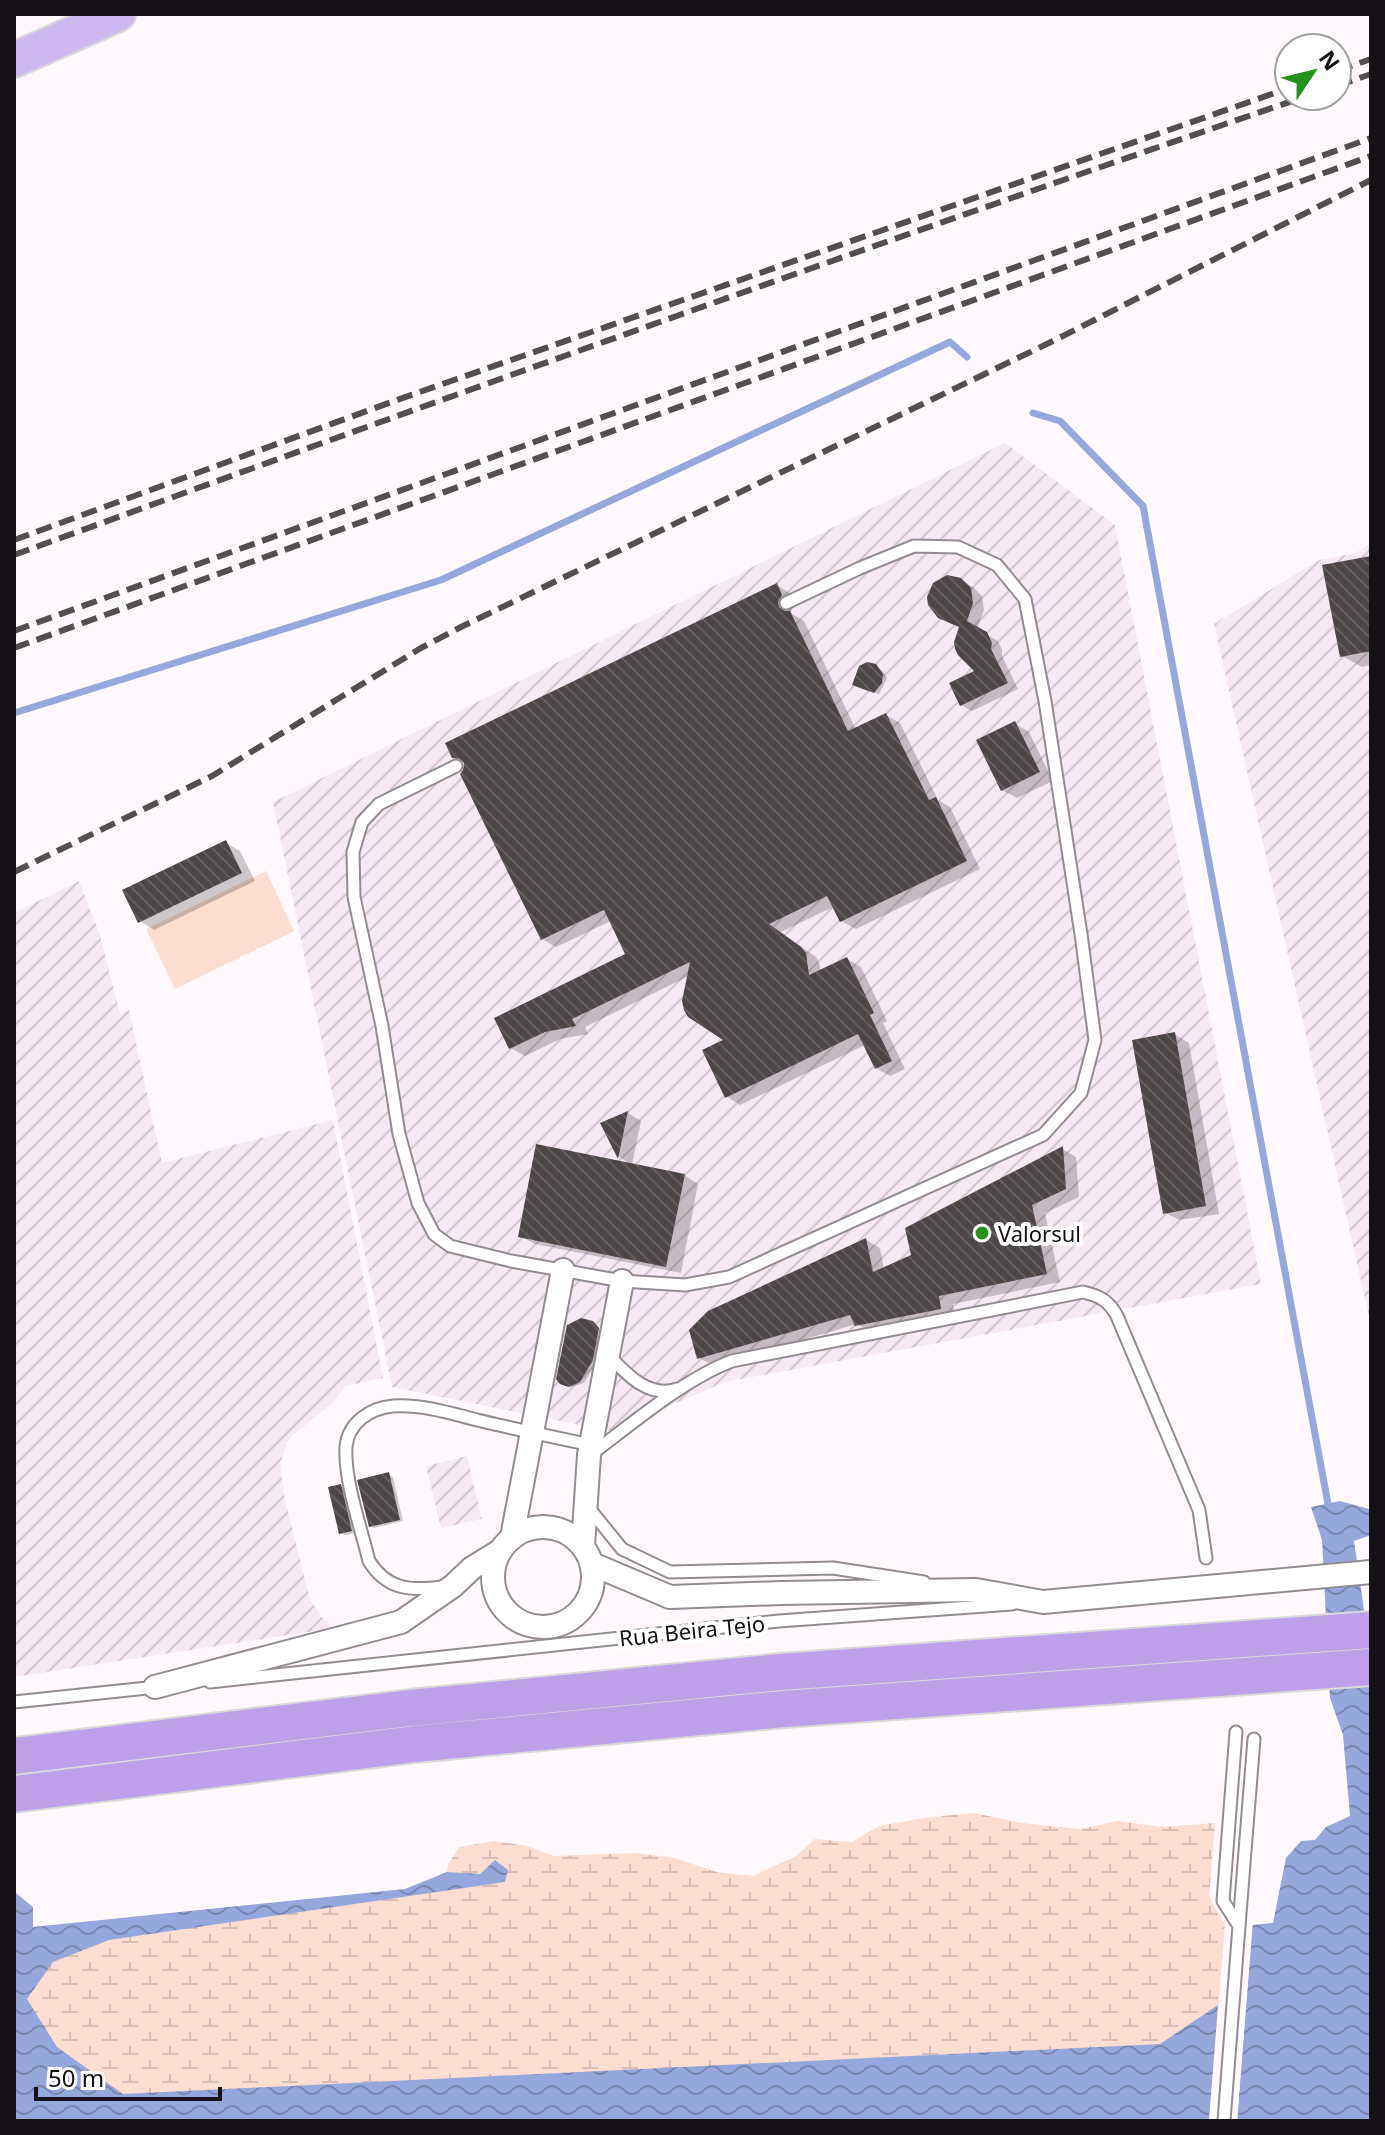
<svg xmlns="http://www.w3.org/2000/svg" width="1385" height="2135" viewBox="0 0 1385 2135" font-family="'Noto Sans',sans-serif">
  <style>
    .industrial { fill: url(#industrial-furrows) }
    .green { fill: #fcddd1 }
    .wetland { fill: url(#wetland-marsh) }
    .water { fill: url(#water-waves) }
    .pier { fill: #fff9fd }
    .shadow { fill: #0003 }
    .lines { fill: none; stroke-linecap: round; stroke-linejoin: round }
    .stream { stroke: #96a8db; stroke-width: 7 }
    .building { fill: url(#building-back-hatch) }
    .service-casing { stroke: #928c90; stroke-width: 15 }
    .minor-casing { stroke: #928c90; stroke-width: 26 }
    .primary-casing { stroke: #d9d9d9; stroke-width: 38 }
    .trunk-casing { stroke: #d9d9d9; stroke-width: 40 }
    .service { stroke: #fff; stroke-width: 11 }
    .minor { stroke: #fff; stroke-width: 22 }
    .primary { stroke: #ceb8ee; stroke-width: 34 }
    .trunk { stroke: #bea0e8; stroke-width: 36 }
    .rail { stroke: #524f51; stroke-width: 6; stroke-dasharray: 16 8; stroke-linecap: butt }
    .poi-dot { fill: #23911a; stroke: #fff; stroke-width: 3 }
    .labels { text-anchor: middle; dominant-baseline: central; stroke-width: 8; stroke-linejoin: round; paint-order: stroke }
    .poi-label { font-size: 22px; fill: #141214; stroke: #fff; text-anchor: start }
    .street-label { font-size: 22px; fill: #141214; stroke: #fff }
  </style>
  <defs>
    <pattern id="industrial-furrows" width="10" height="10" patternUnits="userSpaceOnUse" patternTransform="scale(2)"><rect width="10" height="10" fill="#f7e9f3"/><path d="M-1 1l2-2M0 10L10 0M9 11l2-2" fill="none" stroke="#d3c7cf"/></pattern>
    <pattern id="wetland-marsh" width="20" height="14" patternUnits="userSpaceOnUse" patternTransform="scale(2)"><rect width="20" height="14" fill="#fcddd1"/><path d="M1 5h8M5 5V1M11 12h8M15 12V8" fill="none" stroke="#d7bdb3"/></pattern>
    <pattern id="water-waves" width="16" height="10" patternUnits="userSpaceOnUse" patternTransform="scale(2)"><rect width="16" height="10" fill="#96a8db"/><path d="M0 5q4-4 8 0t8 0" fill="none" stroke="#7987b0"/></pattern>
    <pattern id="building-back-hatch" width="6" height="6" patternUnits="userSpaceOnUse" patternTransform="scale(2)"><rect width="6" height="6" fill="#4d4647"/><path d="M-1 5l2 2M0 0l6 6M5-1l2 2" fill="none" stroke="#625d5e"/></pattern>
  </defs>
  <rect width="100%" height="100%" fill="#fff9fd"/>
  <g class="industrial">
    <path d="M1005,443L1115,525L1261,1284L725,1382L610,1431L392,1387L273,802Z"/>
    <path d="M1371,543V1326L1214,624L1319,560L1356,553Z"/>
    <path d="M79,881L100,935L120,1014L129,1010L162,1163L333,1120L383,1378L345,1386L334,1402L294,1434L287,1442L280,1464L284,1495L310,1599L321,1616L334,1628L14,1677V913Z"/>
    <path d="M467,1456L482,1519L441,1528L426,1466Z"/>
  </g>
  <path class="green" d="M266,871L294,931L175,989L146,929Z"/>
  <path class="wetland" d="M974,1813L1022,1823L1080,1829L1118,1821L1161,1827L1215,1823L1209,1897L1225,1925L1209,2121H14V1893L33,1907V1927L405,1889L447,1872L448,1865L459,1847L494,1841L527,1846L554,1856L636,1853L675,1858L717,1872L753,1876L796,1856L815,1839L852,1842L879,1826L931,1817Z"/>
  <g class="water">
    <path d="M1340,1501L1369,1509L1371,1535L1354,1541L1371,1658V2121H1237L1252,1925L1273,1923L1286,1858L1301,1841L1315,1840L1326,1827L1350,1816L1343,1735L1330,1698L1322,1540L1311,1507Z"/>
    <path d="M495,1860L508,1870L505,1882L109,1940L53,1962L27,1999L57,2047L123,2094L1160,2044L1218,2005L1209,2121H14V1896L16,1893L33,1907V1927L405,1889L447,1872L480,1874Z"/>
  </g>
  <g class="pier">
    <path d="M1253,1921L1237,2121H1233L1248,1925Z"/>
    <path d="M1219,2001L1222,2005L1213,2121H1209Z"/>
  </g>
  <g class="shadow">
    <path d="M1371,558V665L1362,667L1342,656Z"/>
    <path d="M961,580L973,587L982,596L984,610L977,629L998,641L1002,650V656L1018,689L972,711L961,705L978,672L961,628Z"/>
    <path d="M777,585L791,594L796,604L791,610L792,614L804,621L856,730L886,715L900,723L938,800L950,807L980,869L856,929L841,921L835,906L781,932L816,957L819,963L821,971L847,959L861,967L887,1021L883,1023L905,1069L890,1076L876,1068L865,1045L740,1105L726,1096L727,1040L689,976L585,1027L588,1034L560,1039L525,1056L511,1048L628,955L611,921L556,947L542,939L466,764L454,757Z"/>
    <path d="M871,664L883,671L887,678L879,694L858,686Z"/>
    <path d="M1015,723L1029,732L1053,781L1017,798L1002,790Z"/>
    <path d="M226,843L240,851L255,881L154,930L140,921Z"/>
    <path d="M1174,1034L1189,1043L1219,1214L1179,1220L1164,1212Z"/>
    <path d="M628,1113L641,1121L632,1165L684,1175L698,1184L681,1273L535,1244L520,1236L631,1164L619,1157L603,1124Z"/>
    <path d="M1062,1149L1076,1157L1079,1197L1045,1213L1060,1282L953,1304L955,1317L872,1333L857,1324L713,1366L699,1357L866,1240L880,1248L884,1269L914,1256Z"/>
    <path d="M597,1326L601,1330L596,1363L584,1383L571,1387L559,1380Z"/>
    <path d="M389,1475L393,1477L403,1521L374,1528L370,1526Z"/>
    <path d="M340,1486L344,1488L355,1533L345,1535L341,1533Z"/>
  </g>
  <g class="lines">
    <g class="stream">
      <path d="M1033,413L1060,421L1143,506L1328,1504"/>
      <path d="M14,713L441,580L950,342L967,357"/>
    </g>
  </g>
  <g class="building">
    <path d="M1371,556V651L1340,657L1322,565Z"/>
    <path d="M947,575L961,578L971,588L973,603L967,621L987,632L992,643L991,649L1008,683L960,706L949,683L974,671L958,655L955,649L954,642L959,627L938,618L928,605L927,597L933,583Z"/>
    <path d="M777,583L782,595L778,602L779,607L785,611H790L848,731L886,713L929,800L936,797L967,861L840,922L827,896L769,924L801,947L806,953L809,975L847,957L874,1013L870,1015L892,1061L875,1069L858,1034L725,1098L702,1050L723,1040L688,1017L684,1010L682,1001L690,962L572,1019L576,1026L545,1032L509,1049L494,1018L625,954L604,910L541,940L460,774L463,770L464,763L460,759L452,758L445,743Z"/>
    <path d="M867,662L876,664L883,674L882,683L874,693L852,685L859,666Z"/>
    <path d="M1015,721L1040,772L1001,791L976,740Z"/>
    <path d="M226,840L242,873L138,923L122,890Z"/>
    <path d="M1175,1032L1206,1206L1163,1214L1132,1040Z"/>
    <path d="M628,1111L618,1159L600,1123Z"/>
    <path d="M536,1144L685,1174L666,1267L518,1237Z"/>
    <path d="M1063,1146L1066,1189L1032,1205L1047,1274L939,1296L941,1309L855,1326L850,1315L697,1359L689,1330L708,1311L866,1238L873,1272L911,1255L905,1228Z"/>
    <path d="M581,1318L593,1321L599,1328L593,1360L580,1382L569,1387L565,1386L560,1384L556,1379L567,1325Z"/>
    <path d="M389,1472L400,1520L369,1527L357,1480Z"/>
    <path d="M341,1484L352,1531L339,1534L328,1487Z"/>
  </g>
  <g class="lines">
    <g class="service-casing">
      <g id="service">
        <path d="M456,766L379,804L362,822L353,852L354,897L382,1026L399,1134L418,1203L434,1234L450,1246L511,1261L622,1281L685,1285L729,1277L1043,1135L1081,1093L1095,1040L1081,934L1045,701L1025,599L997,565L958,547L914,546L860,568L786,603"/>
        <path d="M608,1355C626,1373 648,1399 677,1389"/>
        <path d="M590,1455C632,1424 684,1379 732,1361L1083,1292C1100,1296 1109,1301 1117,1316L1199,1510L1206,1558"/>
        <path d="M588,1507L622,1549L670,1572L833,1568L924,1582"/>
        <path d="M442,1587C411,1591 387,1590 369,1561C361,1528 344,1480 346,1447C348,1423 370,1408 393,1406C421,1404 450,1413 477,1420C515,1429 553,1437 591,1445"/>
        <path d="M210,1682L779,1621L1012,1604"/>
        <path d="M14,1702L157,1687"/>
        <path d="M1239,1926L1254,1739"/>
        <path d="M1224,2121L1239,1926L1223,1901L1236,1732"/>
      </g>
    </g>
    <g class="minor-casing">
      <g id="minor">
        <circle cx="543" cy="1577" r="50"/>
        <path d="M512,1537L563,1270"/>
        <path d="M583,1546L589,1455L622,1281"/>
        <path d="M592,1564L670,1597L781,1593L976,1590L1043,1602L1371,1572"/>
        <path d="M155,1687L401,1622L453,1586L472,1568L498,1552"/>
      </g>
    </g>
    <g class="primary-casing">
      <path id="primary" d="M14,60L118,14"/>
    </g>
    <g class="trunk-casing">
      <g id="trunk">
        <path d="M14,1756L410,1708L781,1672L1371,1630"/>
        <path d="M14,1794L415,1744L784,1709L1371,1667"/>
      </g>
    </g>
    <use href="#service" class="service"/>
    <use href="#minor" class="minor"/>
    <use href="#primary" class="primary"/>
    <use href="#trunk" class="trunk"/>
    <g class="rail">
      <path d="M1337,71L1371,59"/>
      <path d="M1337,86L1371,74"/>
      <path d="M14,540L394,401L1289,88"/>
      <path d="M14,555C444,398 874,244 1307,96"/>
      <path d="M14,631L1371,138"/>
      <path d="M14,648L1371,156"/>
      <path d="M14,872L212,776L421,648L461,627L1053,341L1371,180"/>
    </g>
  </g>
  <circle class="poi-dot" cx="982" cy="1233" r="8"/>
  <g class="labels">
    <g class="poi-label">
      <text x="998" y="1233">Valorsul</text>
    </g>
    <g class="street-label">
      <text transform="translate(692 1630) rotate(-6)">Rua Beira Tejo</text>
    </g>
  </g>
  <rect width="1385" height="2135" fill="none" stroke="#141214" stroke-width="32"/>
  <g transform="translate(1313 72) rotate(55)"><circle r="38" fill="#ffffff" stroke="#a1a0a1" stroke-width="2"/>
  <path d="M0-6L14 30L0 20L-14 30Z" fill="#23911a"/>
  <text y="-12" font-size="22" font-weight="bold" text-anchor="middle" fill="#141214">N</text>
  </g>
  <path d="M36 2087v12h184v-12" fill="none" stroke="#141214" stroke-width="4"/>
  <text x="48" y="2087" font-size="24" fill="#141214" stroke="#ffffff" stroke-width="6" paint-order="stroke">50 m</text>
</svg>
